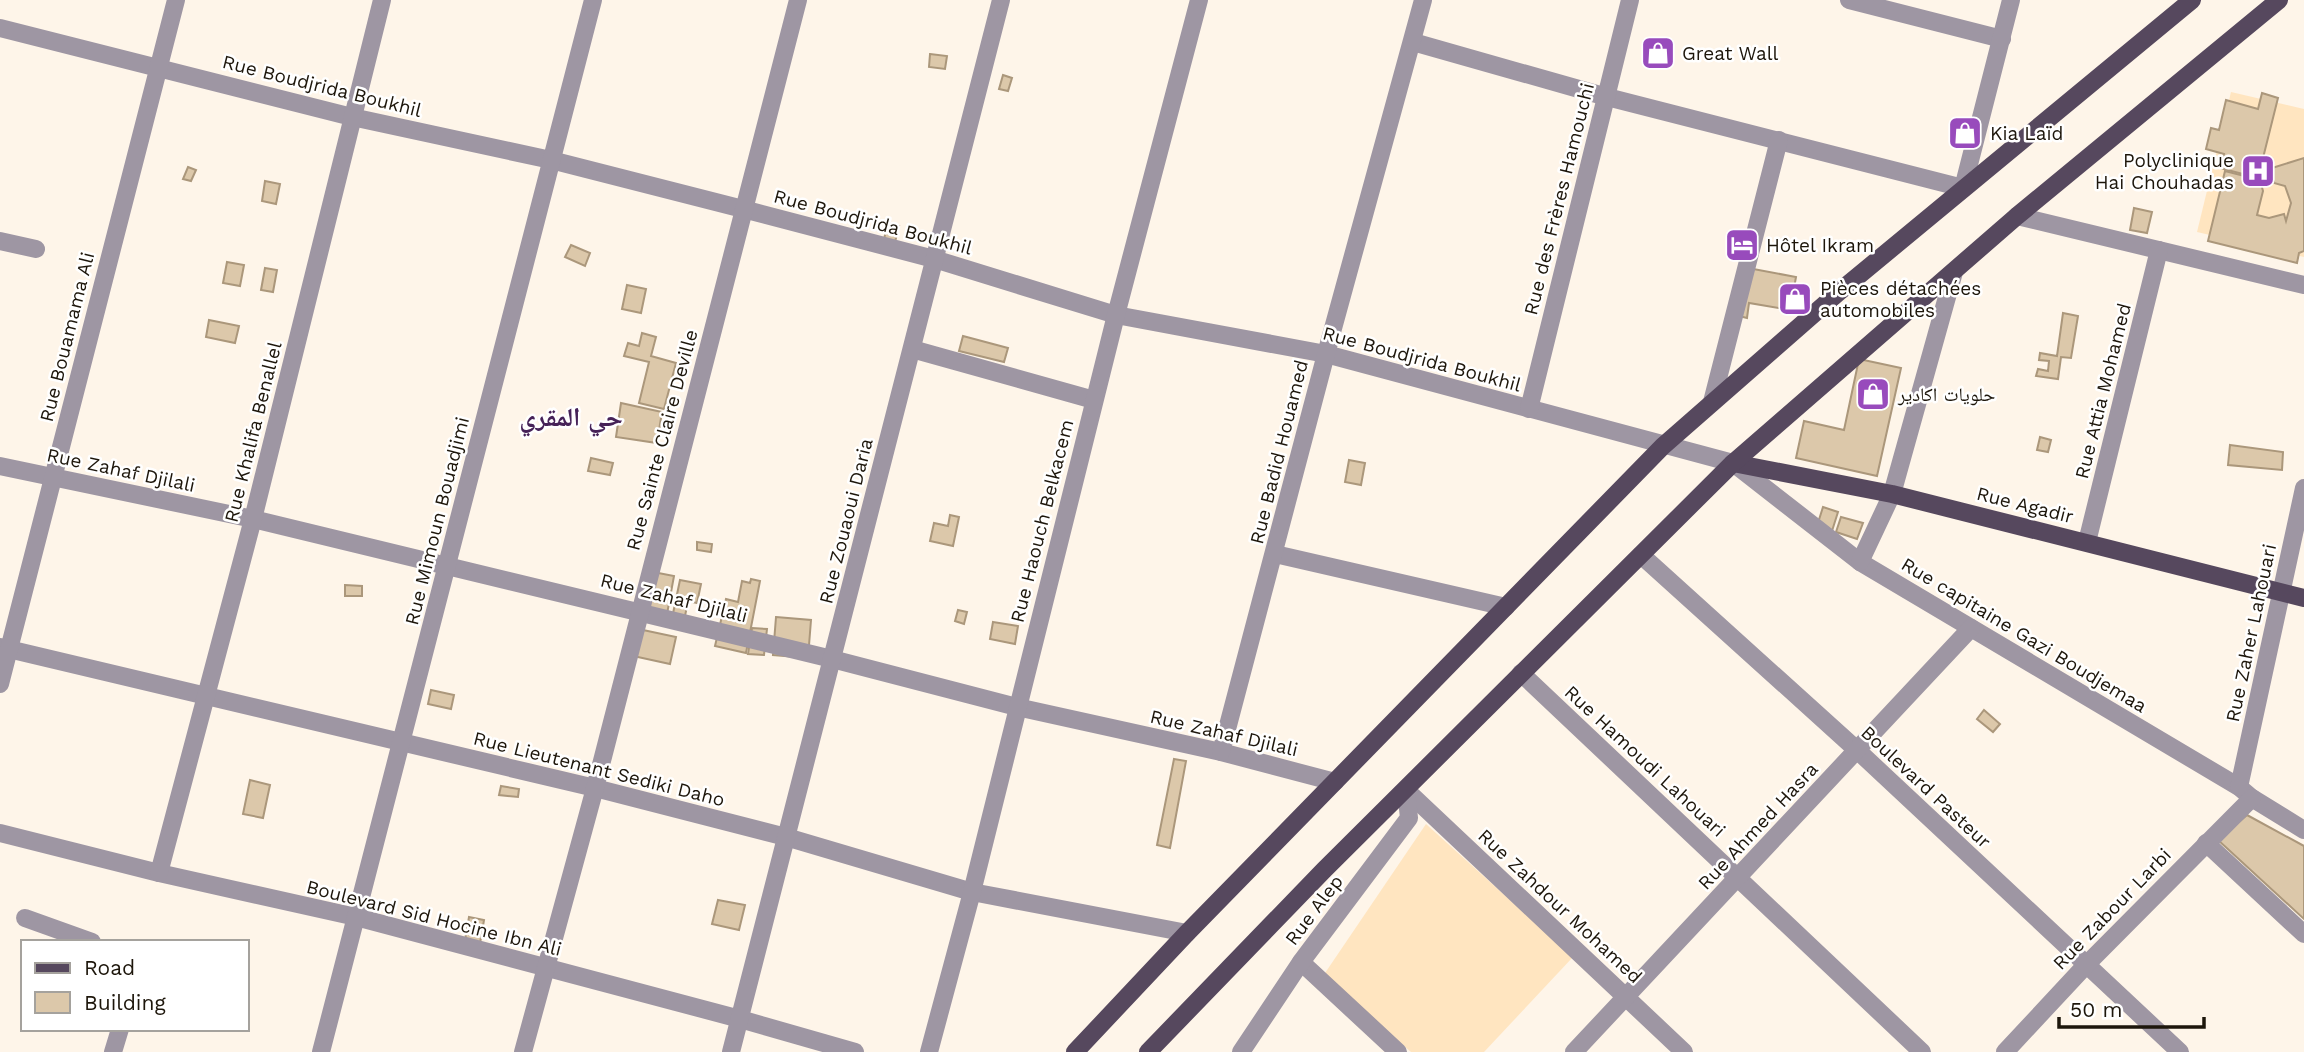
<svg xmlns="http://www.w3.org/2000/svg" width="2304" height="1052" viewBox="0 0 2304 1052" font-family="'Work Sans','Noto Naskh Arabic',sans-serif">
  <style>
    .built { fill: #ffe5c0 }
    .building { fill: #dcc8aa; stroke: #ab977b; stroke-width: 2 }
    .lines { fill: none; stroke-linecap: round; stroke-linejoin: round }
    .minor { stroke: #9e96a3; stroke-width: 18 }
    .major { stroke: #56485e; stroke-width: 18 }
    .labels { text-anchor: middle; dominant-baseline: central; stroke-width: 5; stroke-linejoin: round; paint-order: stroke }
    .poi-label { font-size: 19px; fill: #1d160b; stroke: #fff; text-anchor: start }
    .street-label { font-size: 19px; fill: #1d160b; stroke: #fff }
    .district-label { font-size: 26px; font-weight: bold; fill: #462258; stroke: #fff }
  </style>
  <rect width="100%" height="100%" fill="#fef5e9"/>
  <g class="built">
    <path d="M2231,92L2304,109V257L2197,232Z"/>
    <path d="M1426,824L1573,957L1484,1052H1411L1323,976Z"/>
  </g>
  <g class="building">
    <path d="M930,54L947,56L945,69L929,67Z"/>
    <path d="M1003,75L1012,78L1008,91L999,89Z"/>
    <path d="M2262,93L2278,98L2258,178L2220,168L2224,154L2206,149L2211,128L2219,130L2226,100L2258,109Z"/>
    <path d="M2304,158V251L2299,253L2297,263L2208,241L2225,171L2260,180L2263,191L2257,215L2269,218L2284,214L2286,221L2291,203L2285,186L2274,183L2269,169Z"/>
    <path d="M188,167L196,170L191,181L183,179Z"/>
    <path d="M265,181L280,184L276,204L262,201Z"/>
    <path d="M2134,208L2152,212L2147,233L2130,230Z"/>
    <path d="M888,223L899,226L894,246L883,243Z"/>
    <path d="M571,245L590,253L585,266L565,257Z"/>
    <path d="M227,262L244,265L240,286L223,283Z"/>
    <path d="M265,268L277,270L273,292L261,290Z"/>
    <path d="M1748,268L1796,277L1790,310L1749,303L1747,318L1739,316Z"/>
    <path d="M627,285L646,289L641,313L622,309Z"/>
    <path d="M2063,313L2078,316L2071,358L2061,357L2058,379L2036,376L2038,369L2048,371L2049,361L2039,360L2040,353L2057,356Z"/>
    <path d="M209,320L239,326L235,343L206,337Z"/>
    <path d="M642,333L656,337L651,356L676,363L664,409L639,403L649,362L624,356L628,343L639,346Z"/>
    <path d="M963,336L1008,348L1004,362L959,351Z"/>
    <path d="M1859,359L1901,368L1877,476L1796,458L1804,421L1844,430Z"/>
    <path d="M621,403L662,412L657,443L616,437Z"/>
    <path d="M2040,437L2051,440L2048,452L2037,450Z"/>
    <path d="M2230,445L2283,452L2282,470L2228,465Z"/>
    <path d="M591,458L613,463L610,475L588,471Z"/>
    <path d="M1349,460L1365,463L1361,485L1345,482Z"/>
    <path d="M1823,507L1838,512L1832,531L1817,526Z"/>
    <path d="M950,515L959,517L953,546L930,541L934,523L948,526Z"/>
    <path d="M1841,517L1863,523L1857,539L1836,532Z"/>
    <path d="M697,542L712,544L711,552L697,550Z"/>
    <path d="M648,571L674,576L667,614L641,610Z"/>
    <path d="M751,579L760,581L746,653L715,646L726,599L738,602L742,581L750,583Z"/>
    <path d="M680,580L701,584L697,603L688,601L683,626L671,623Z"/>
    <path d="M345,585L362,586V596H345Z"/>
    <path d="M958,610L967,612L964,624L955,621Z"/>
    <path d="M776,617L811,620L808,658L773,655Z"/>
    <path d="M993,622L1018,626L1015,644L990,639Z"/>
    <path d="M629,627L676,637L670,664L624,654Z"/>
    <path d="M752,628L767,629L764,655L748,654Z"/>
    <path d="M431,690L454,695L451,709L428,704Z"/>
    <path d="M1984,710L2000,724L1993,732L1977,719Z"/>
    <path d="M1174,759L1186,761L1170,848L1157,845Z"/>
    <path d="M250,780L270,785L263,818L243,814Z"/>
    <path d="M501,786L519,789L518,797L499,795Z"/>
    <path d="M2247,815L2304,846V919L2218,840Z"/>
    <path d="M718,900L745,905L739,930L712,924Z"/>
    <path d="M469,917L484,920L479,949L464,946Z"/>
  </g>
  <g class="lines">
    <g class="minor">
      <path d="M1849,0L2002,39"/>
      <path d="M0,28L352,117L551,160L743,209L934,259L1116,315L1326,354L1733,463L1860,562L2239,787L2252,798L2304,830"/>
      <path d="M1413,42L1607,97L1963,188L2011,0"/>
      <path d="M2017,216L2304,285"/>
      <path d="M0,241L36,249"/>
      <path d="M912,349L1094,400"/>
      <path d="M1712,402L1779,140"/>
      <path d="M1529,409L1630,0"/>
      <path d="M0,466L253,519L832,659L1017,707L1221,752L1335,782"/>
      <path d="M2087,542L2159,250"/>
      <path d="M1275,554L1506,607"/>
      <path d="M1641,555L1858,751L2180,1052"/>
      <path d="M1860,562L1892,494L1954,272"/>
      <path d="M0,647L595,788L786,837L972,892L1187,933"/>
      <path d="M1521,673L1922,1052"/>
      <path d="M0,684L176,0"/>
      <path d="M1221,752L1326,354L1423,0"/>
      <path d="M2239,787L2304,488"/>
      <path d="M1406,790L1684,1052"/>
      <path d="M0,833L159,873L356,917L740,1019L855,1052"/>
      <path d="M2206,843L2304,934"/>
      <path d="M159,873L253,519L382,0"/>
      <path d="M25,918L92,942"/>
      <path d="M1301,962L1398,1052"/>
      <path d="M113,1052L120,1029"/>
      <path d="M321,1052L593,0"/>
      <path d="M523,1052L595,788L798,0"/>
      <path d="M731,1052L1001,0"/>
      <path d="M929,1052L972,892L1116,315L1199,0"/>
      <path d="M1241,1052L1301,962L1409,818L1406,790"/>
      <path d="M1574,1052L1971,628"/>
      <path d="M2005,1052L2086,965L2252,798"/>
    </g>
    <g class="major">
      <path d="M1733,463L1892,494L2304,598"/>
      <path d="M1075,1052L1187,933L1663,446L1840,291L2192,0"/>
      <path d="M1148,1052L1324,870L1733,463L2017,216L2279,0"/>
    </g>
  </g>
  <defs>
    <g id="shop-square" transform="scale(1.75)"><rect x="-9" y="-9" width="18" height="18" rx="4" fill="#984bbc" stroke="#fff"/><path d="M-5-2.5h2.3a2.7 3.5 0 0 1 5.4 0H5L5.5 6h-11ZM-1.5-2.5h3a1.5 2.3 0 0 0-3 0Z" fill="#fff"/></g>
    <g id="hospital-square" transform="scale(1.75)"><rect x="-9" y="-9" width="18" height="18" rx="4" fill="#984bbc" stroke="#fff"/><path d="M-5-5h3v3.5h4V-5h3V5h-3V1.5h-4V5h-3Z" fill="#fff"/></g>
    <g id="hotel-square" transform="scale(1.75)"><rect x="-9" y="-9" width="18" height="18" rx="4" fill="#984bbc" stroke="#fff"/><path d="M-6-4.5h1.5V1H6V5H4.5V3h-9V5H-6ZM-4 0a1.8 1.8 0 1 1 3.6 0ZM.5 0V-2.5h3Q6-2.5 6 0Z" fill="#fff"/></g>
  </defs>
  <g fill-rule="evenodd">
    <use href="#shop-square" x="1658" y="53"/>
    <use href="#shop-square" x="1965" y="133"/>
    <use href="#hospital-square" x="2258" y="171"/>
    <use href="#hotel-square" x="1742" y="245"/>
    <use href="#shop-square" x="1795" y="299"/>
    <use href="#shop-square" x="1873" y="394"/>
  </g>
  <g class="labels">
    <g class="poi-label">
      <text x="1682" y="53">Great Wall</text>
      <text x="1990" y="133">Kia Laïd</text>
      <text x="2234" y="160" text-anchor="end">Polyclinique<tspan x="2234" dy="22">Hai Chouhadas</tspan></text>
      <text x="1766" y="245">Hôtel Ikram</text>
      <text x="1820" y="288">Pièces détachées<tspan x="1820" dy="22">automobiles</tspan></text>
      <text x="1898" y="394">حلويات اكادير</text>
    </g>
    <g class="street-label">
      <text transform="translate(322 86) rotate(14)">Rue Boudjrida Boukhil</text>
      <text transform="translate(1559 199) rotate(-76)">Rue des Frères Hamouchi</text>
      <text transform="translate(873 222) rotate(15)">Rue Boudjrida Boukhil</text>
      <text transform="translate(67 337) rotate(-76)">Rue Bouamama Ali</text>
      <text transform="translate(1422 359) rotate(15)">Rue Boudjrida Boukhil</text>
      <text transform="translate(2103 391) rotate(-76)">Rue Attia Mohamed</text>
      <text transform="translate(253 432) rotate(-76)">Rue Khalifa Benallel</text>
      <text transform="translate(662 440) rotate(-75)">Rue Sainte Claire Deville</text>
      <text transform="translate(1279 452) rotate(-76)">Rue Badid Houamed</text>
      <text transform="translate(121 470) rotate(12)">Rue Zahaf Djilali</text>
      <text transform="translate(2025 505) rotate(14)">Rue Agadir</text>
      <text transform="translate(437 521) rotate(-76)">Rue Mimoun Bouadjimi</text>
      <text transform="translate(846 521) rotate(-76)">Rue Zouaoui Daria</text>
      <text transform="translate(1042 521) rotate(-76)">Rue Haouch Belkacem</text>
      <text transform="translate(674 598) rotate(14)">Rue Zahaf Djilali</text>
      <text transform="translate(2251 633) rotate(-78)">Rue Zaher Lahouari</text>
      <text transform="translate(2024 635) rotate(31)">Rue capitaine Gazi Boudjemaa</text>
      <text transform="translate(1224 733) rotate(13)">Rue Zahaf Djilali</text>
      <text transform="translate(1645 761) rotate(43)">Rue Hamoudi Lahouari</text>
      <text transform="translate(599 769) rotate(14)">Rue Lieutenant Sediki Daho</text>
      <text transform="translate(1926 787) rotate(43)">Boulevard Pasteur</text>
      <text transform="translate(1758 826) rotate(-47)">Rue Ahmed Hasra</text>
      <text transform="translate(1560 906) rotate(43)">Rue Zahdour Mohamed</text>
      <text transform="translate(2112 909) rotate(-46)">Rue Zabour Larbi</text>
      <text transform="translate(1314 910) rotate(-53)">Rue Alep</text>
      <text transform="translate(434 918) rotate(14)">Boulevard Sid Hocine Ibn Ali</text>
    </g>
    <g class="district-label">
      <text x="571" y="417">حي المقري</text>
    </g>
  </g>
  <rect x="21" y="940" width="228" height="91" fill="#ffffff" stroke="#a5a29d" stroke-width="2"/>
  <rect x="35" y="963" width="35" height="10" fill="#56485e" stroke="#a5a29d" stroke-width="2"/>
  <text x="84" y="975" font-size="21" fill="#1d160b">Road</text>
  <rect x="35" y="992" width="35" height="21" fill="#dcc8aa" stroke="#a5a29d" stroke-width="2"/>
  <text x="84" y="1010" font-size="21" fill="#1d160b">Building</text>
  <path d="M2059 1017v10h145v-10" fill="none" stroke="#1d160b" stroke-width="3.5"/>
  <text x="2070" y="1017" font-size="21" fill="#1d160b" stroke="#ffffff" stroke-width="5" paint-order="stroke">50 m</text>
</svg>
